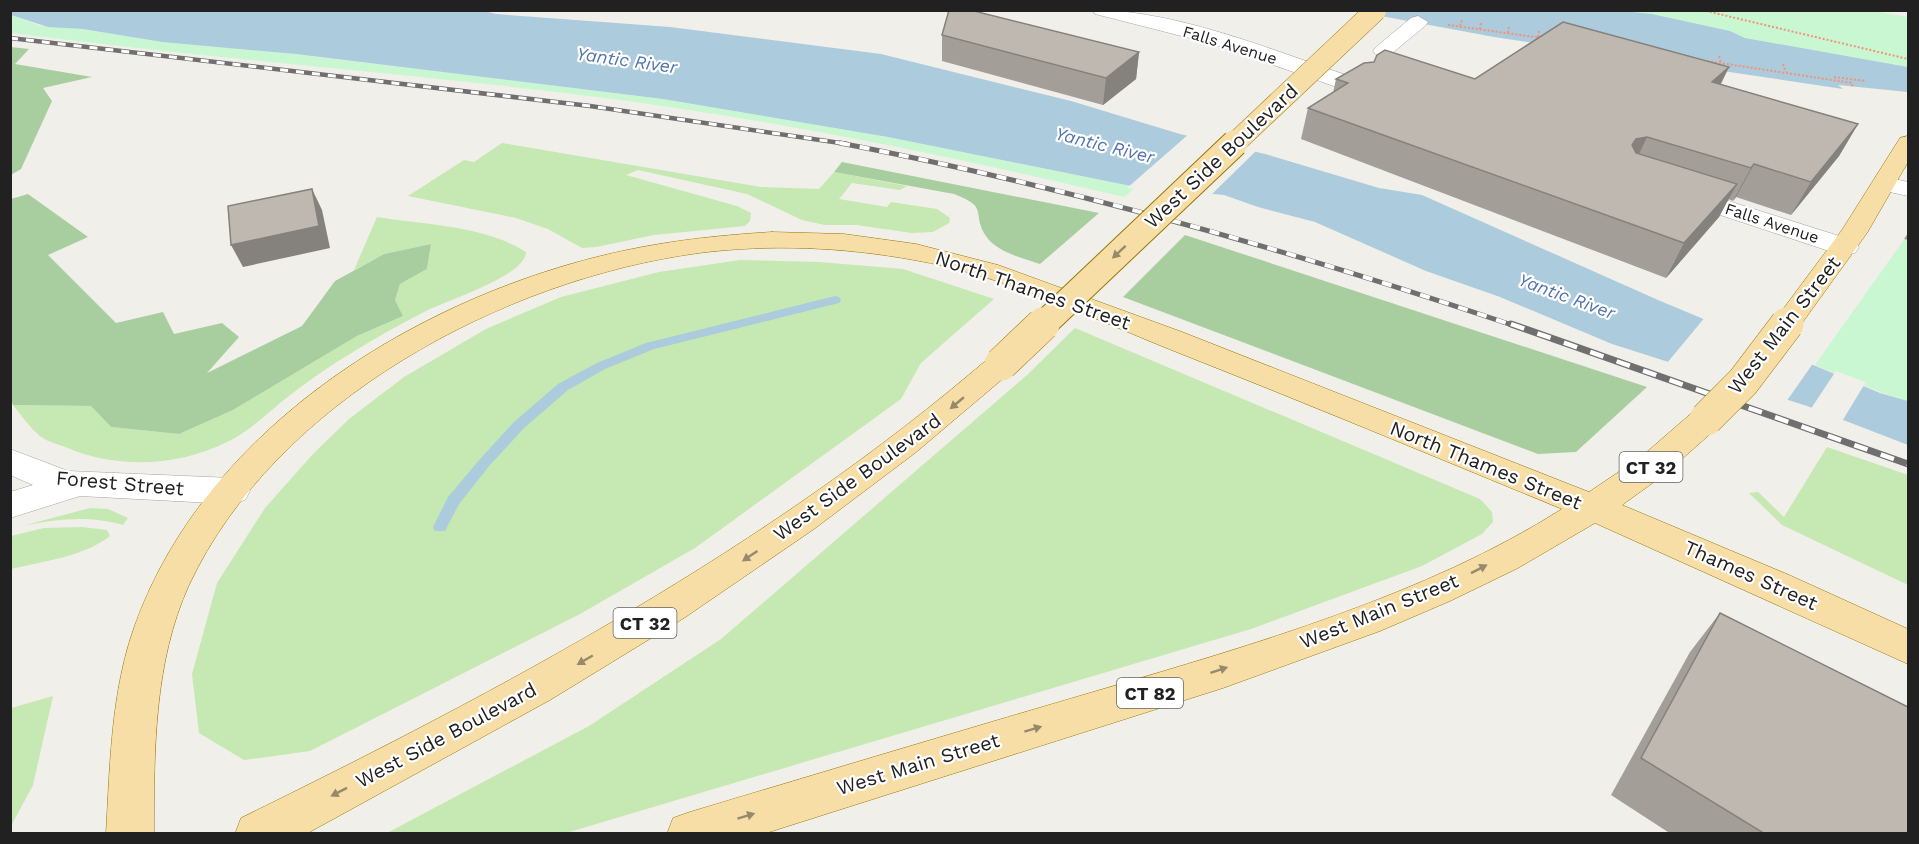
<svg xmlns="http://www.w3.org/2000/svg" width="1919" height="844" viewBox="0 0 1919 844" font-family="'Work Sans',sans-serif">
  <style>
    .grass { fill: #c6e8b2 }
    .forest { fill: #a8cea0 }
    .park { fill: #c9f7d2 }
    .water { fill: #accbdc }
    .pier { fill: #f1efe9 }
    .lines { fill: none; stroke-linecap: round; stroke-linejoin: round }
    .stream { fill: #accbdc; fill-rule: evenodd }
    .minor-casing { stroke: #a5a5a5; stroke-width: 1 }
    .major-casing { stroke: #967808; stroke-width: 1 }
    .path { stroke: #f39377; stroke-width: 2; stroke-dasharray: 2 2; stroke-linecap: butt }
    .minor { fill: #fff; fill-rule: evenodd }
    .major { fill: #f7dea7; fill-rule: evenodd }
    .rail-far2-casing { stroke: #6f6f6f; stroke-width: 4.5 }
    .rail-far1-casing { stroke: #6f6f6f; stroke-width: 5 }
    .rail-casing { stroke: #6f6f6f; stroke-width: 7 }
    .rail-far2 { stroke: #fff; stroke-width: 3; stroke-dasharray: 8; stroke-linecap: butt }
    .rail-far1 { stroke: #fff; stroke-width: 4; stroke-dasharray: 10; stroke-linecap: butt }
    .rail { stroke: #fff; stroke-width: 4.5; stroke-dasharray: 14; stroke-linecap: butt }
    .major-bridge-far2-casing { stroke: #967808; stroke-width: 22; stroke-linecap: butt }
    .major-bridge-far1-casing { stroke: #967808; stroke-width: 28; stroke-linecap: butt }
    .major-bridge-casing { stroke: #967808; stroke-width: 34; stroke-linecap: butt }
    .major-bridge-far2 { stroke: #f7dea7; stroke-width: 21 }
    .major-bridge-far1 { stroke: #f7dea7; stroke-width: 26 }
    .major-bridge { stroke: #f7dea7; stroke-width: 33 }
    .wall { fill: #a39e98 }
    .shaded-wall { fill: #85817c }
    .building { fill: #beb8b1; stroke: #85817c; stroke-width: 1.5 }
    .oneway { fill: #97896b }
    .labels { text-anchor: middle; dominant-baseline: central; stroke-width: 4.5; stroke-linejoin: round; paint-order: stroke }
    .far-street-label { font-size: 16px; fill: #212121; stroke: #fff }
    .far-water-label { font-size: 18px; font-style: italic; fill: #5174ad; stroke: #fff }
    .shield { fill: #fff; stroke: #646464; stroke-width: 1.5 }
    .shield-label { font-size: 18px; font-weight: bold; fill: #212121 }
    .street-label { font-size: 20px; fill: #212121; stroke: #fff }
  </style>
  <rect width="100%" height="100%" fill="#f1efe9"/>
  <g class="grass">
    <path d="M502,143L761,187L819,189L834,172L907,186L900,190L852,183L839,199L887,207L891,202L937,209L950,218L949,223L933,232L912,233L856,225H825L802,220L747,194L638,170L626,175L737,206L751,213L750,221L745,226L654,235L596,247L582,248L548,229L516,218L408,196L464,160L474,162Z"/>
    <path d="M377,217C425,225 484,225 526,252C526,276 445,301 424,312C376,337 328,365 285,399C266,414 250,431 227,442C177,467 116,469 65,447C57,444 46,441 40,436C30,428 21,415 13,405L91,406L111,427L179,434L233,410L357,336L403,316L395,300L400,284L427,269L431,244L384,254L354,270Z"/>
    <path d="M740,260L819,262L903,269L994,299L921,363L901,399L695,548L580,614L310,751L244,760L199,733L192,674L217,583L265,508L313,454L349,419L404,377L486,329L561,297L659,272Z"/>
    <path d="M1075,328L1480,499L1492,512L1493,522L1482,534L1422,566L1251,629L566,833H387L589,726L721,639L1027,375Z"/>
    <path d="M1827,447L1908,475V585L1782,525L1749,493L1758,492L1784,517Z"/>
    <path d="M90,508L108,509L128,518L123,525C88,515 57,519 22,526Z"/>
    <path d="M82,527L107,530L110,536C83,557 44,561 11,569V536L44,528Z"/>
    <path d="M53,696L33,785L11,826V708Z"/>
  </g>
  <g class="forest">
    <path d="M11,47L29,49L15,64L92,77L43,88L52,101L21,169L11,175Z"/>
    <path d="M842,162L1099,213L1040,264C1023,258 996,252 986,236C971,212 990,208 954,194L834,172Z"/>
    <path d="M28,194L88,237L48,255L116,323L163,312L174,334L222,323L239,337L207,373L302,326L335,281L384,254L431,244L427,269L400,284L395,300L403,316L357,336L233,410L179,434L111,427L91,406L13,405L10,397L11,199Z"/>
    <path d="M1185,235L1647,387L1576,452L1538,454L1123,297Z"/>
  </g>
  <g class="park">
    <path d="M1867,10L1908,17V67L1745,38L1730,31L1657,15L1611,11Z"/>
    <path d="M11,15L41,26L83,29L162,42L262,50L663,99L888,137L1136,187L1124,197C955,157 785,122 613,99C412,73 211,59 11,33Z"/>
    <path d="M1908,234V401L1880,392L1815,365Z"/>
  </g>
  <g class="water">
    <path d="M480,10L496,14L670,27L881,54L1071,101L1180,134L1265,154L1379,188L1422,195L1658,300L1880,393L1908,401V445L1807,406L1612,344L1500,297L1426,271L1315,222L1258,207L1224,195L1136,187L888,137L663,99L296,54L162,42L83,29L48,27L11,15L10,11Z"/>
    <path d="M1544,10H1611L1652,14L1730,31L1745,38L1908,67V92L1838,85L1843,89L1494,37L1354,11Z"/>
  </g>
  <g class="pier">
    <path d="M1190,133L1258,149L1209,197L1127,188Z"/>
    <path d="M1706,316L1814,362L1786,402L1667,363Z"/>
    <path d="M1836,371L1866,382L1841,423L1810,410Z"/>
  </g>
  <g class="lines">
    <path class="stream" d="M835,296L839,297L841,300L839,303L654,349L605,369L568,390L524,428L490,465L459,504L445,531H435L433,527L448,497L480,459L514,422L558,384L597,363L646,343Z"/>
    <g class="minor-casing">
      <g id="minor">
        <path d="M1093,10C1180,10 1281,54 1364,81L1367,86L1364,91H1348L1213,44L1095,14Z"/>
        <path d="M1418,16L1428,22L1425,26L1390,55H1376L1373,51L1376,47L1411,18Z"/>
        <path d="M1885,177L1908,182V196L1876,189L1873,184L1876,179Z"/>
        <path d="M1681,186L1855,241L1859,247L1855,253L1845,255L1835,253L1672,199L1668,194L1672,189Z"/>
        <path d="M10,449L68,471L232,478L245,482L250,491L245,500L232,504L80,496L10,518V492L33,485L10,475Z"/>
      </g>
    </g>
    <g class="major-casing">
      <g id="major">
        <path d="M1908,136V162L1867,233L1797,330L1787,333L1777,330L1772,324L1842,230L1900,138Z"/>
        <path d="M772,232L844,234L916,244L998,265L1182,332L1589,492L1641,457L1694,411L1706,408L1718,411L1722,419L1718,427L1665,474L1622,505L1789,575L1908,629V664L1595,523L1518,568L1450,601L1380,631L1223,688L763,834H667L673,818L690,812C827,771 963,730 1100,690C1252,645 1427,595 1562,509C1431,455 1301,401 1169,349C1087,316 1002,275 914,260C843,247 770,244 699,253C504,279 275,401 189,585C154,662 154,750 154,834H106C110,764 111,691 135,625C207,424 426,292 627,250C675,240 723,235 772,232Z"/>
        <path d="M1001,354L1012,357L1017,364L1012,371L915,453L814,529L684,618L550,700L306,834H235L241,818C504,689 767,549 990,357Z"/>
      </g>
    </g>
    <g class="path">
      <path d="M1702,10L1908,59"/>
      <path d="M1448,25L1542,38"/>
      <path d="M1460,26L1462,20"/>
      <path d="M1480,29L1481,22"/>
      <path d="M1508,33L1509,27"/>
      <path d="M1538,37L1539,31"/>
      <path d="M1719,56L1721,63"/>
      <path d="M1707,61L1852,83V87"/>
      <path d="M1783,64L1786,72"/>
      <path d="M1834,77L1866,81"/>
    </g>
    <use href="#minor" class="minor"/>
    <use href="#major" class="major"/>
    <g class="rail-far2-casing">
      <path id="rail-far2" d="M10,38L590,106L847,144"/>
    </g>
    <g class="rail-far1-casing">
      <path id="rail-far1" d="M840,143C1070,187 1293,251 1515,326"/>
    </g>
    <g class="rail-casing">
      <path id="rail" d="M1511,324L1908,464"/>
    </g>
    <use href="#rail-far2" class="rail-far2"/>
    <use href="#rail-far1" class="rail-far1"/>
    <use href="#rail" class="rail"/>
    <g class="major-bridge-far2-casing">
      <path id="major-bridge-far2" d="M1234,144L1376,10"/>
    </g>
    <g class="major-bridge-far1-casing">
      <path id="major-bridge-far1" d="M1042,326L1235,143"/>
    </g>
    <g class="major-bridge-casing">
      <g id="major-bridge">
        <path d="M1001,364L1043,324"/>
        <path d="M1706,419L1743,382L1787,324"/>
      </g>
    </g>
    <use href="#major-bridge-far2" class="major-bridge-far2"/>
    <use href="#major-bridge-far1" class="major-bridge-far1"/>
    <use href="#major-bridge" class="major-bridge"/>
  </g>
  <g class="wall">
    <path d="M942,35L1139,52L1136,79L1103,105L942,61Z"/>
    <path d="M1374,62L1475,79L1729,67L1721,84L1858,124L1839,156L1791,215L1736,197L1733,201L1728,199L1719,217L1666,278L1301,139L1308,108L1333,93L1336,79Z"/>
    <path d="M1908,233V240L1904,239Z"/>
    <path d="M1720,613L1908,834H1671L1611,795L1690,652Z"/>
  </g>
  <g class="shaded-wall">
    <path d="M1139,52L1136,79L1103,105L1106,78Z"/>
    <path d="M1729,67L1714,97L1712,82Z"/>
    <path d="M1858,124L1839,156L1791,215L1811,182Z"/>
    <path d="M1647,137L1632,169V145L1636,139Z"/>
    <path d="M1754,164L1736,197L1733,201L1751,168Z"/>
    <path d="M1737,184L1719,217L1666,278L1684,243Z"/>
    <path d="M312,189L322,210L330,248L243,267L231,245Z"/>
  </g>
  <g class="building">
    <path d="M949,10H970L1139,52L1106,78L942,35Z"/>
    <path d="M1563,22L1729,67L1712,82L1858,124L1811,182L1754,164L1751,168L1647,137L1636,139L1632,145L1636,153L1737,184L1684,243L1308,108L1348,83L1336,79L1364,63L1374,62L1377,55L1385,50L1475,79Z"/>
    <path d="M312,189L319,226L231,245L228,206Z"/>
    <path d="M1720,613L1908,707V834H1765L1641,758Z"/>
  </g>
  <defs><path id="oneway-solid" d="M-6-.8H1V-3.2L6.5 0L1 3.2V.8H-6Z" transform="scale(1.5)"/></defs>
  <g class="oneway">
    <use href="#oneway-solid" transform="translate(1119 252) rotate(137)"/>
    <use href="#oneway-solid" transform="translate(957 403) rotate(140)"/>
    <use href="#oneway-solid" transform="translate(750 556) rotate(146)"/>
    <use href="#oneway-solid" transform="translate(1479 569) rotate(-27)"/>
    <use href="#oneway-solid" transform="translate(585 660) rotate(150)"/>
    <use href="#oneway-solid" transform="translate(1219 670) rotate(-18)"/>
    <use href="#oneway-solid" transform="translate(1033 729) rotate(-17)"/>
    <use href="#oneway-solid" transform="translate(339 792) rotate(153)"/>
    <use href="#oneway-solid" transform="translate(746 816) rotate(-17)"/>
  </g>
  <g class="labels">
    <g class="far-street-label">
      <text transform="translate(1230 45) rotate(17)">Falls Avenue</text>
      <text transform="translate(1772 223) rotate(18)">Falls Avenue</text>
    </g>
    <g class="far-water-label">
      <text transform="translate(627 60) rotate(8)">Yantic River</text>
      <text transform="translate(1105 145) rotate(14)">Yantic River</text>
      <text transform="translate(1567 296) rotate(20)">Yantic River</text>
    </g>
    <g class="shield">
      <rect x="1619.5" y="452" width="63" height="30" rx="4.5"/>
      <rect x="613.5" y="608" width="63" height="30" rx="4.5"/>
      <rect x="1117" y="678" width="66" height="30" rx="4.5"/>
    </g>
    <g class="shield-label">
      <text x="1651" y="467">CT 32</text>
      <text x="645" y="623">CT 32</text>
      <text x="1150" y="693">CT 82</text>
    </g>
    <g class="street-label">
      <text transform="translate(1221 156) rotate(-43)">West Side Boulevard</text>
      <text transform="translate(1033 290) rotate(19)">North Thames Street</text>
      <text transform="translate(1784 325) rotate(-52)">West Main Street</text>
      <text transform="translate(1486 465) rotate(22)">North Thames Street</text>
      <text transform="translate(857 477) rotate(-36)">West Side Boulevard</text>
      <text transform="translate(120 483) rotate(5)">Forest Street</text>
      <text transform="translate(1751 575) rotate(24)">Thames Street</text>
      <text transform="translate(1379 611) rotate(-22)">West Main Street</text>
      <text transform="translate(446 735) rotate(-28)">West Side Boulevard</text>
      <text transform="translate(918 764) rotate(-17)">West Main Street</text>
    </g>
  </g>
  <rect width="1919" height="844" fill="none" stroke="#212121" stroke-width="24"/>
</svg>
